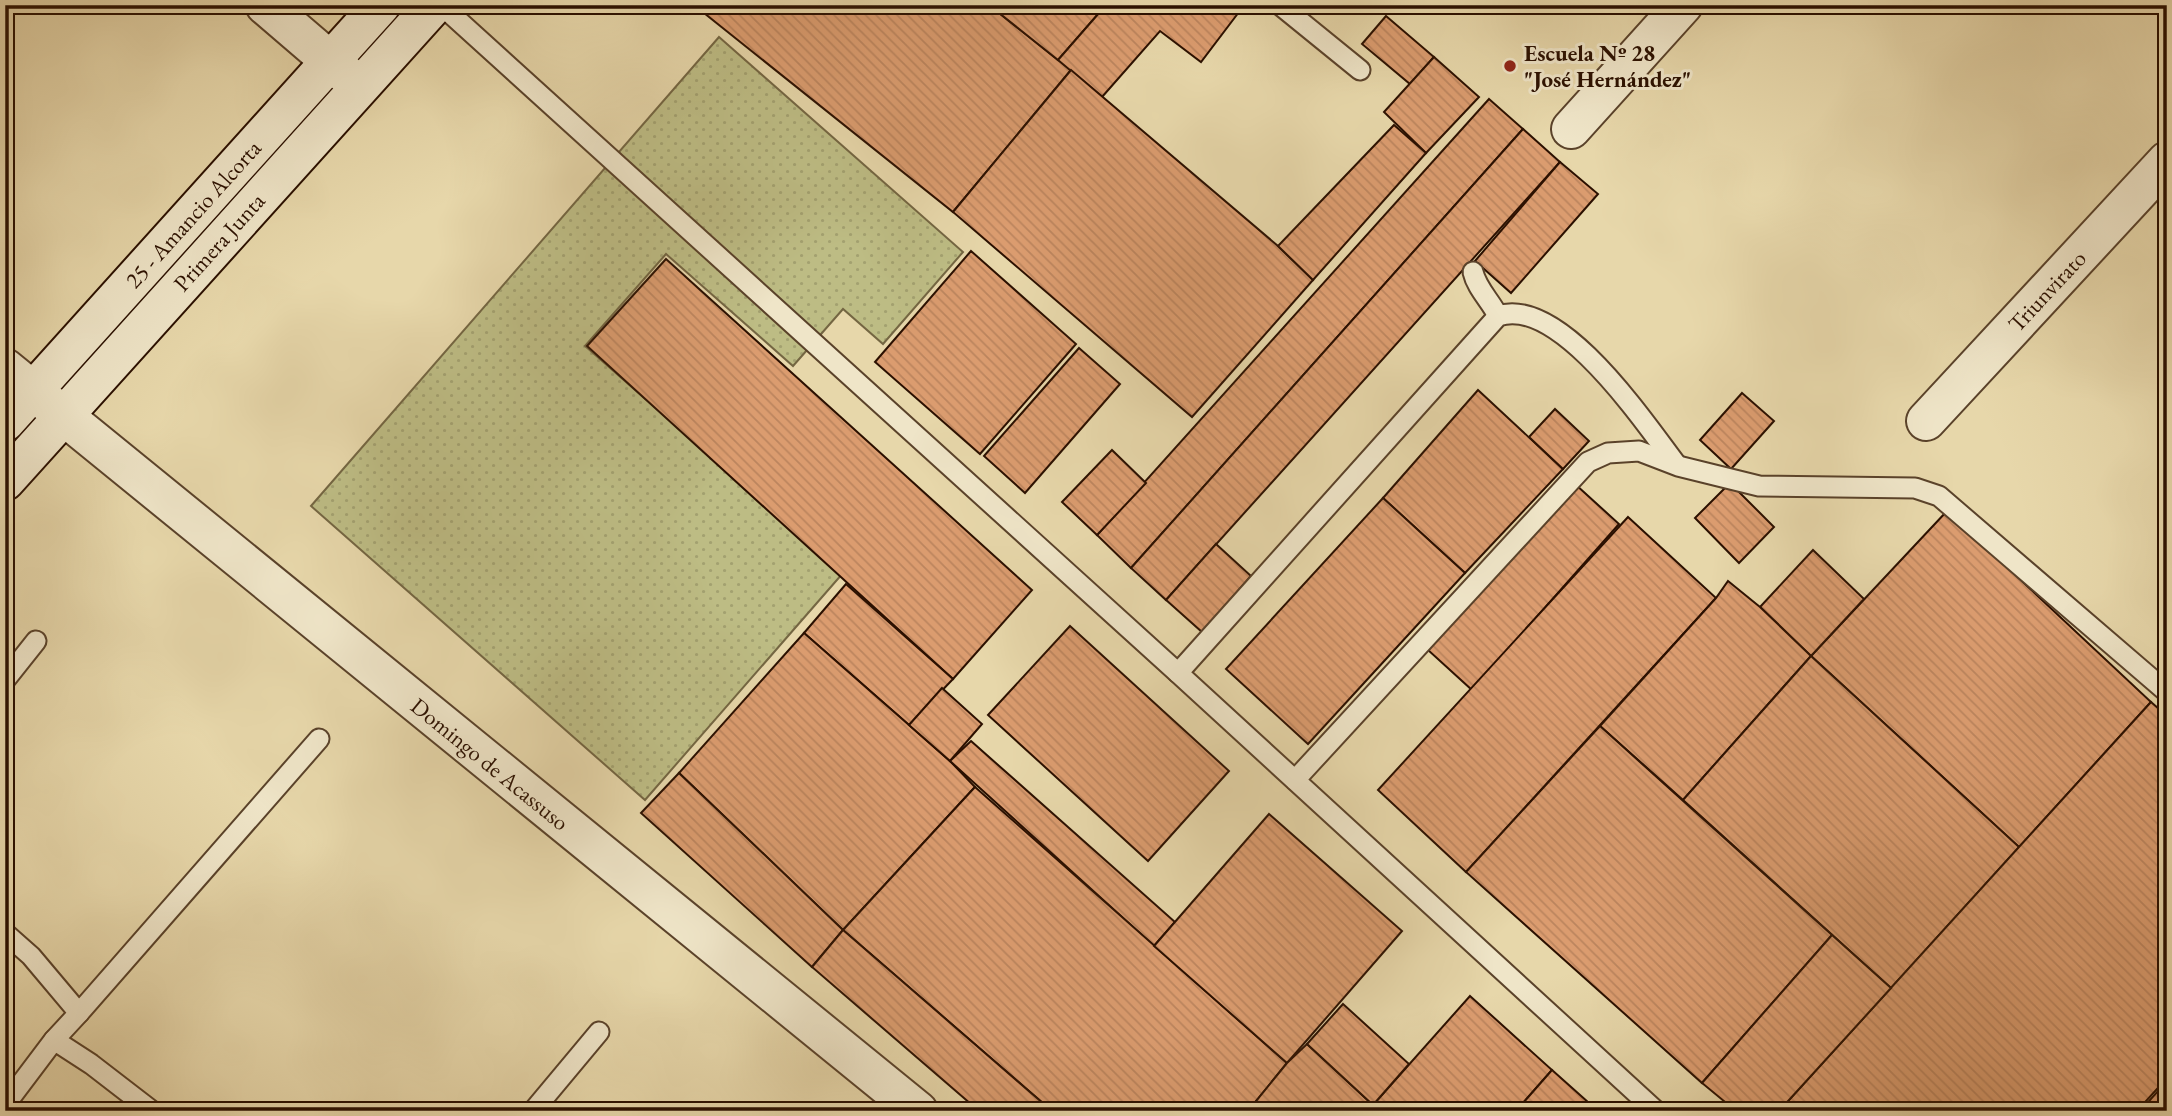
<svg xmlns="http://www.w3.org/2000/svg" width="2172" height="1116" viewBox="0 0 2172 1116" font-family="'EB Garamond',serif">
  <style>
    .grass { fill: url(#grass-dots); stroke: #746642; stroke-width: 2 }
    .building { fill: url(#building-back-hatch); stroke: #2b1000; stroke-width: 2 }
    .lines { fill: none; stroke-linecap: round; stroke-linejoin: round }
    .lane-casing { stroke: #5a422a; stroke-width: 23 }
    .street-casing { stroke: #5a422a; stroke-width: 42 }
    .secondary-casing { stroke: #2b1000; stroke-width: 42 }
    .lane { stroke: #efe5c8; stroke-width: 19 }
    .street { stroke: #efe5c8; stroke-width: 38 }
    .secondary { stroke: #efe5c8; stroke-width: 38 }
    .poi-dot { fill: #8f2418; stroke: #efe5c8; stroke-width: 2.5 }
    .labels { text-anchor: middle; dominant-baseline: central; stroke-width: 6; stroke-linejoin: round; paint-order: stroke }
    .poi-label { font-size: 23px; font-weight: bold; fill: #2b1000; stroke: #efe5c8; text-anchor: start }
    .street-label { font-size: 23px; fill: #2b1000; stroke: #efe5c8 }
  </style>
  <defs>
    <pattern id="grass-dots" width="8" height="8" patternUnits="userSpaceOnUse" patternTransform="scale(1.75)"><rect width="8" height="8" fill="#bdbc84"/><path d="M2 2h.1M6 6h.1" fill="none" stroke="#a3a170" stroke-width="1.8" stroke-linecap="round"/></pattern>
    <pattern id="building-back-hatch" width="6" height="6" patternUnits="userSpaceOnUse" patternTransform="scale(1.75)"><rect width="6" height="6" fill="#db9c6f"/><path d="M-1 5l2 2M0 0l6 6M5-1l2 2" fill="none" stroke="#bc855e"/></pattern>
  </defs>
  <rect width="100%" height="100%" fill="#e7d7aa"/>
  <filter id="stains"><feTurbulence type="fractalNoise" baseFrequency=".00286" numOctaves="4"/><feColorMatrix values="0 0 0 0 .2 0 0 0 0 .09 0 0 0 0 .02 0 0 0 .5 -.17"/></filter>
  <radialGradient id="worn" r=".72"><stop offset=".6" stop-color="#630" stop-opacity="0"/><stop offset="1" stop-color="#630" stop-opacity=".3"/></radialGradient>
  <path class="grass" d="M719,37L963,252L883,344L843,309L793,366L666,254L585,346L843,573L645,800L311,506Z"/>
  <g class="building">
    <path d="M694,5H989L1071,70L953,212Z"/>
    <path d="M989,5H1106L1058,60Z"/>
    <path d="M1106,5H1238L1242,8L1201,62L1160,31L1102,97L1058,60Z"/>
    <path d="M1386,16L1434,57L1410,84L1362,44Z"/>
    <path d="M1434,57L1479,97L1426,153L1384,112Z"/>
    <path d="M1071,70L1278,246L1313,280L1192,417L953,212Z"/>
    <path d="M1489,99L1523,129L1131,568L1097,535Z"/>
    <path d="M1394,125L1426,153L1313,280L1278,246Z"/>
    <path d="M1523,129L1560,162L1166,600L1131,568Z"/>
    <path d="M1560,162L1598,194L1511,293L1475,261Z"/>
    <path d="M971,251L1076,344L980,454L875,362Z"/>
    <path d="M666,259L1032,590L953,679L587,346Z"/>
    <path d="M1079,348L1120,384L1025,493L984,456Z"/>
    <path d="M1478,390L1563,469L1465,573L1383,498Z"/>
    <path d="M1742,393L1774,421L1731,469L1700,440Z"/>
    <path d="M1555,409L1589,441L1563,469L1529,437Z"/>
    <path d="M1112,450L1146,483L1097,535L1062,502Z"/>
    <path d="M1730,483L1774,527L1739,563L1695,518Z"/>
    <path d="M1575,484L1619,524L1472,690L1428,650Z"/>
    <path d="M1383,498L1465,573L1308,744L1226,669Z"/>
    <path d="M1947,511L2151,702L2019,847L1811,656Z"/>
    <path d="M1628,517L1716,598L1466,872L1378,790Z"/>
    <path d="M1216,544L1251,576L1202,632L1166,600Z"/>
    <path d="M1813,550L1864,599L1811,656L1760,607Z"/>
    <path d="M1728,581L1760,607L1811,656L1683,800L1600,726L1716,598Z"/>
    <path d="M846,584L953,679L909,725L804,633Z"/>
    <path d="M1070,626L1229,771L1148,861L988,715Z"/>
    <path d="M804,633L950,761L975,787L843,930L679,773Z"/>
    <path d="M1811,656L2019,847L1891,988L1683,800Z"/>
    <path d="M942,688L982,724L950,761L909,725Z"/>
    <path d="M2151,702L2167,716V1078L2137,1111H1779Z"/>
    <path d="M1600,726L1832,935L1702,1083L1466,872Z"/>
    <path d="M971,741L1175,922L1154,946L950,761Z"/>
    <path d="M679,773L843,930L812,967L641,813Z"/>
    <path d="M975,787L1287,1063L1248,1111H1052L843,930Z"/>
    <path d="M1269,814L1402,931L1287,1063L1154,946Z"/>
    <path d="M843,930L1052,1111H979L812,967Z"/>
    <path d="M1832,935L1891,988L1779,1111H1736L1702,1083Z"/>
    <path d="M1470,996L1552,1070L1516,1111H1248L1287,1063L1307,1044L1373,1105Z"/>
    <path d="M1343,1004L1409,1064L1373,1105L1307,1044Z"/>
    <path d="M1552,1070L1598,1111H1516Z"/>
    <path d="M2167,1081V1111H2140Z"/>
  </g>
  <g class="lines">
    <g class="lane-casing">
      <g id="lane">
        <path d="M441,5L1178,673L1656,1111"/>
        <path d="M1280,5L1360,70"/>
        <path d="M1473,272C1477,289 1490,300 1498,316"/>
        <path d="M1178,673L1498,316C1559,295 1644,422 1676,464"/>
        <path d="M5,680L36,641"/>
        <path d="M1295,780L1588,462L1608,453L1639,451L1678,466L1759,486L1915,488L1939,496L2167,692"/>
        <path d="M5,933L31,956L79,1013L54,1040"/>
        <path d="M79,1013L319,739"/>
        <path d="M5,1105L54,1040L91,1064L152,1111"/>
        <path d="M533,1111L599,1032"/>
      </g>
    </g>
    <g class="street-casing">
      <g id="street">
        <path d="M265,5L356,83"/>
        <path d="M1571,129L1683,5"/>
        <path d="M5,368L918,1111"/>
        <path d="M1926,421L2167,161"/>
      </g>
    </g>
    <g class="secondary-casing">
      <g id="secondary">
        <path d="M5,422L381,5"/>
        <path d="M5,481L434,5"/>
      </g>
    </g>
    <use href="#lane" class="lane"/>
    <use href="#street" class="street"/>
    <use href="#secondary" class="secondary"/>
  </g>
  <circle class="poi-dot" cx="1510" cy="66" r="7"/>
  <g class="labels">
    <g class="poi-label">
      <text x="1524" y="53">Escuela Nº 28<tspan x="1524" dy="26">"José Hernández"</tspan></text>
    </g>
    <g class="street-label">
      <text transform="translate(193 214) rotate(-48)">25 - Amancio Alcorta</text>
      <text transform="translate(219 242) rotate(-48)">Primera Junta</text>
      <text transform="translate(2047 291) rotate(-47)">Triunvirato</text>
      <text transform="translate(490 764) rotate(39)">Domingo de Acassuso</text>
    </g>
  </g>
  <rect width="2172" height="1116" fill="none" stroke="#e7d7aa" stroke-width="28"/>
  <rect x="7" y="7" width="2158" height="1102" fill="none" stroke="#2b1000" stroke-width="3.5"/>
  <rect x="14" y="14" width="2144" height="1088" fill="none" stroke="#2b1000" stroke-width="2"/>
  <rect width="100%" height="100%" filter="url(#stains)"/>
  <rect width="100%" height="100%" fill="url(#worn)"/>
</svg>
